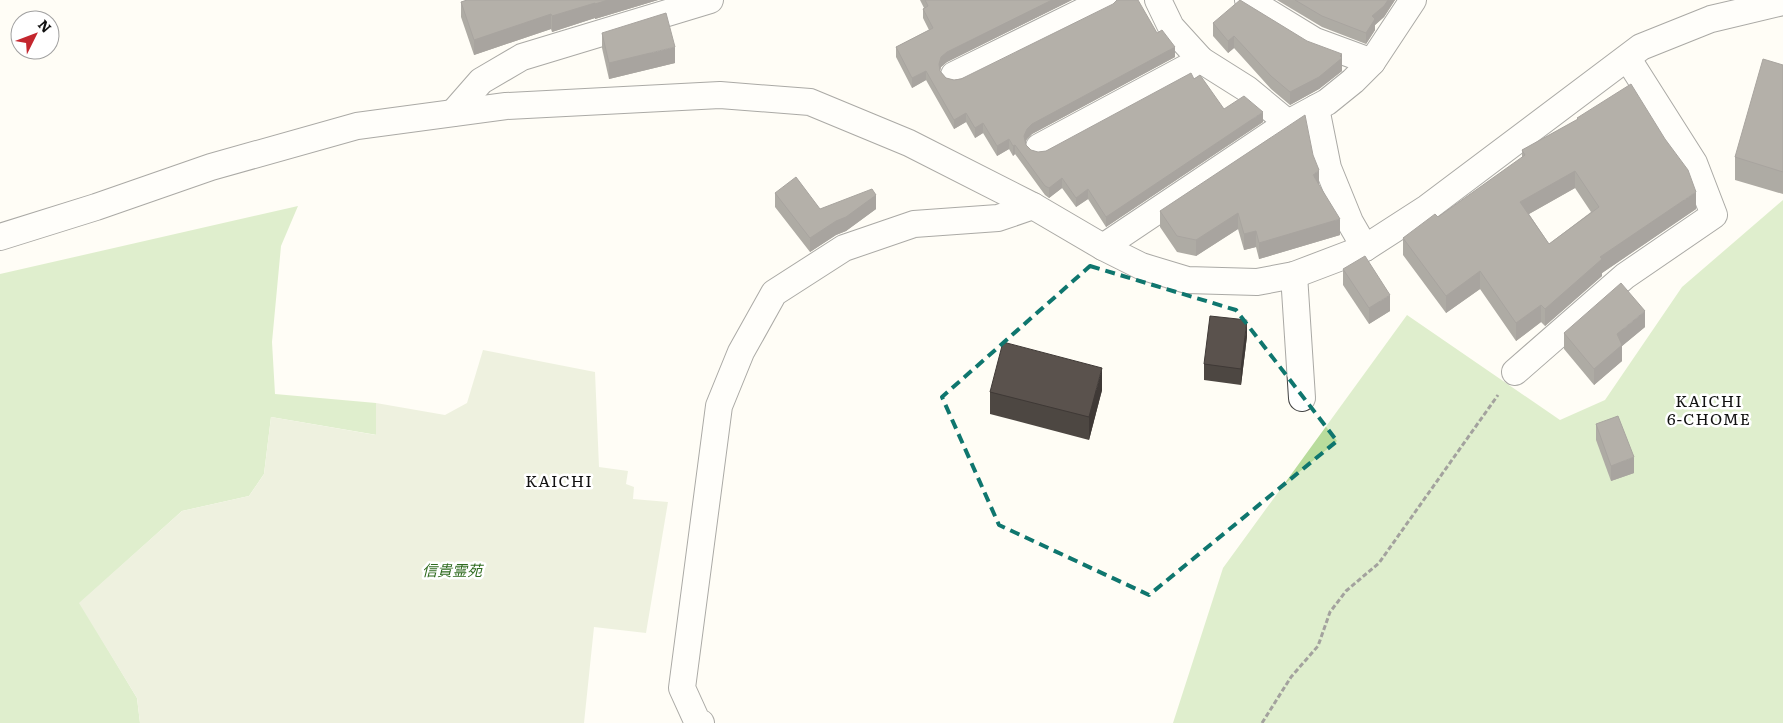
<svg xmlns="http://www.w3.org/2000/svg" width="1783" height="723" viewBox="0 0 1783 723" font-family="Literata,'Noto Sans JP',serif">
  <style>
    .forest { fill: #b9dc9c }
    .cemetery { fill: #d9e3c4 }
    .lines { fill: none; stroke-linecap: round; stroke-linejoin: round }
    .street-casing { stroke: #444; stroke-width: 28 }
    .path { stroke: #333; stroke-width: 3; stroke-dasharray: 5 2.5; stroke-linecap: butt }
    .street { stroke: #fff; stroke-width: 26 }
    .wall { fill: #4d4742; fill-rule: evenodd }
    .shaded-wall { fill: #3f3936 }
    .building { fill: #5a524d; stroke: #3f3936; fill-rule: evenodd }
    .marked { fill: none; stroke: #0f766e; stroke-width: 4; stroke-dasharray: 10 6; stroke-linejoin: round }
    .labels { text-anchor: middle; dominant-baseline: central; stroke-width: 5; stroke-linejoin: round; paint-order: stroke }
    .park-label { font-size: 15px; font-style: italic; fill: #2f6b1f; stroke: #fff }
    .neighbourhood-label { font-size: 16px; letter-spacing: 1px; fill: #111; stroke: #fff }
  </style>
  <rect width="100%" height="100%" fill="#fffdf5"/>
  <g class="forest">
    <path d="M1783,200V723H1173L1223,568L1407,315L1560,420L1605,400L1682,287Z"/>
    <path d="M298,206L281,246L272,342L275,394L376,403L377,435L271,417L264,474L249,496L182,511L80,603L137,698L140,723H0V274Z"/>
  </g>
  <path class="cemetery" d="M483,350L595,372L599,467L628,471L626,484L634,487L633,499L668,502L646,633L594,627L584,723H140L137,698L79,603L182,511L249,496L264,474L271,417L376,435V403L445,415L467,403Z"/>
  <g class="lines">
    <g class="street-casing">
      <g id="street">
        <path d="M1158,0L1171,27L1201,60L1247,89L1288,123"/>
        <path d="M1248,0L1315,41L1372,62"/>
        <path d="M954,75L1106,0"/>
        <path d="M1316,108L1328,168L1350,222L1365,248"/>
        <path d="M453,113L481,81L522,57L710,0"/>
        <path d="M1039,147L1201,60"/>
        <path d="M0,237L96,207L211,167L357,126L506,106L720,95L810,102L909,143L1033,206L1103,247L1141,266L1187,280L1257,282L1294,275L1365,248L1427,208L1641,47L1711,19L1783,2"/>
        <path d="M1103,247L1288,123L1327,102L1353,81L1372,62L1413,0"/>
        <path d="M1294,275L1302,398"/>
        <path d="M1515,372L1625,276L1714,215L1694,163L1628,59"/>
        <path d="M701,723L697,721L682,688L719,406L741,352L774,293L844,248L914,224L998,218L1033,206"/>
      </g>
    </g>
    <path class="path" d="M1262,723L1291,677L1318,646L1330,612L1346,591L1379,563L1498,395"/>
    <use href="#street" class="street"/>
  </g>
  <g class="wall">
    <path d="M467,0H658L595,19V18L552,32L551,29L474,55L461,17V2Z"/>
    <path d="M920,0H1072L947,62L941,67L940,71L946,78L954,80L1157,33L1175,57L1032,134L1027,139L1025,142L1026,145L1031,150L1038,152L1046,151L1194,79L1224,109L1263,122L1106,227L1088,199L1076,207L1062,188L1049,198L1045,195L1015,154L1013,156L1009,149L997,156L983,133L975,138L966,122L954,129L926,80L912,88L896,57V47L929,30L923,18V9L924,8Z"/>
    <path d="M1277,0H1395L1384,17L1375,25V30L1366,44L1322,27Z"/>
    <path d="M1213,23L1342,67V71L1319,89L1290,105L1271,89L1234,48L1228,53L1213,36Z"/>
    <path d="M602,33L675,63L609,79L602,48Z"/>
    <path d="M1783,65V194L1735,180V157Z"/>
    <path d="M1577,118L1696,209L1602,273V276L1545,326L1541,322L1516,341L1480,289L1446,313L1403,255V238L1438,217L1522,158V150L1577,120ZM1575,188L1591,212L1549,244L1529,214Z"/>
    <path d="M1319,186L1340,235L1259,259L1256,247L1244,250L1238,229L1196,256L1177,252L1160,227V211Z"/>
    <path d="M775,193L820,209H876L846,231L836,235L810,252L775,207Z"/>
    <path d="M1343,269L1390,311L1369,324L1343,285Z"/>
    <path d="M1645,327L1622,346V361L1594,385L1564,349V333Z"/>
    <path d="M1247,336L1241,385L1204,380V364Z"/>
    <path d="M1102,390L1089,440L990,414V392Z"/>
    <path d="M1596,424L1634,473L1611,481L1596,440Z"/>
  </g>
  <g class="shaded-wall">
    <path d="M608,0H658L595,19V4Z"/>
    <path d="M1052,0H1072L947,62L941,67L939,74V64L941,57L947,52Z"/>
    <path d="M1388,0H1395L1384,17L1375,25V30L1366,44V33L1372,16Z"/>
    <path d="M595,3V18L552,32V16Z"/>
    <path d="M551,14V29L474,55V40Z"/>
    <path d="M1234,36V48L1228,53V41Z"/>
    <path d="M675,47V63L609,79V63Z"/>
    <path d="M1175,47V57L1032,134L1027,139L1024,146V136L1027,129L1032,124Z"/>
    <path d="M1342,54V71L1319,89L1290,105V92Z"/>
    <path d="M926,71V80L912,88V78Z"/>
    <path d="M1263,112V122L1106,227V217Z"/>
    <path d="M966,113V122L954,129V120Z"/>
    <path d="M983,123V133L975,138V128Z"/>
    <path d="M1009,139V149L997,156V146Z"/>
    <path d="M1015,145V154L1013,156V146Z"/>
    <path d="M1319,170V186L1313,175Z"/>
    <path d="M1575,171V188L1520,219V202Z"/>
    <path d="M1062,178V188L1049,198V188Z"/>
    <path d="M1088,189V199L1076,207V198Z"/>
    <path d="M1696,192V209L1602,273V276L1545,326V309L1600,257Z"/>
    <path d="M876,195V209L846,231L836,235L810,252V238Z"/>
    <path d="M1238,213V229L1196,256V240Z"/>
    <path d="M1340,219V235L1259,259V243Z"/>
    <path d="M1256,231V247L1244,250V234Z"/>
    <path d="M1480,271V289L1446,313V296Z"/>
    <path d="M1390,295V311L1369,324V308Z"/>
    <path d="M1541,305V322L1516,341V323Z"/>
    <path d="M1645,311V327L1622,346V361L1594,385V369L1617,334Z"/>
    <path d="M1247,320V336L1241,385V369Z"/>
    <path d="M1102,368V390L1089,440V417Z"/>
    <path d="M1634,457V473L1611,481V466Z"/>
  </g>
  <g class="building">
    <path d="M467,0H608L595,4V3L552,16L551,14L474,40L461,2Z"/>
    <path d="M925,0H1052L947,52L941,57L939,64L940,71L946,78L954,80L961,79L1113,4L1117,0H1138L1157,33L1162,30L1175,47L1032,124L1027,129L1024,136L1026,145L1031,150L1038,152L1046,151L1191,73L1194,79L1200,75L1224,109L1244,96L1263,112L1106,217L1088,189L1076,198L1062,178L1049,188L1045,186L1015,145L1013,146L1009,139L997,146L983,123L975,128L966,113L954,120L926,71L912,78L896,47L933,28L923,9L928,6Z"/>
    <path d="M1240,0L1307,41L1342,54L1340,56L1342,58L1319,77L1290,92L1271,76L1234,36L1228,41L1213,23Z"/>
    <path d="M1295,0H1388L1384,6L1372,16L1375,19L1366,33L1322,16Z"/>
    <path d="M666,13L675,47L609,63L602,33Z"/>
    <path d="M1763,59L1783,65V172L1735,157Z"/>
    <path d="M1631,84L1665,139L1688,170L1696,192L1600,257L1602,259L1545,309L1541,305L1516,323L1480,271L1446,296L1403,238L1435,214L1438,217L1525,155L1522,150L1578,119L1577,118ZM1575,171L1599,207L1549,244L1520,202Z"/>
    <path d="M1305,115L1313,155L1319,170L1313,175L1340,219L1259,243L1256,231L1244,234L1238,213L1196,240L1177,236L1160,211Z"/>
    <path d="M796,177L820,209L872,189L876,195L846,217L836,221L810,238L775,193Z"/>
    <path d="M1365,256L1390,295L1369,308L1343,269Z"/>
    <path d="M1621,283L1645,311L1617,334L1622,345L1594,369L1564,333Z"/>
    <path d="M1210,316L1247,320L1241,369L1204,364Z"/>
    <path d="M1003,342L1102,368L1089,417L990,392Z"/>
    <path d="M1618,416L1634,457L1611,466L1596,424Z"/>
  </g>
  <path d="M0 0H1783V723H0ZM1090,266L1236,310L1337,441L1149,595L999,525L942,397Z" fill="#fffdf5" fill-opacity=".55" fill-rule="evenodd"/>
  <path class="marked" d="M1090,266L1236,310L1337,441L1149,595L999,525L942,397Z"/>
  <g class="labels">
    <g class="park-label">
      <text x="452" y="569">信貴霊苑</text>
    </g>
    <g class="neighbourhood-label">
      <text x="1709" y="400">KAICHI<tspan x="1709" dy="18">6-CHOME</tspan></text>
      <text x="559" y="480">KAICHI</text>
    </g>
  </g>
  <g transform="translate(35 35) rotate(48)"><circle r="24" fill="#ffffff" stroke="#a0a0a0"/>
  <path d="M0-4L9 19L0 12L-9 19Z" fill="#c4262e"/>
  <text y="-8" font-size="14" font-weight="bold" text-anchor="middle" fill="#111111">N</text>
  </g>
</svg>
